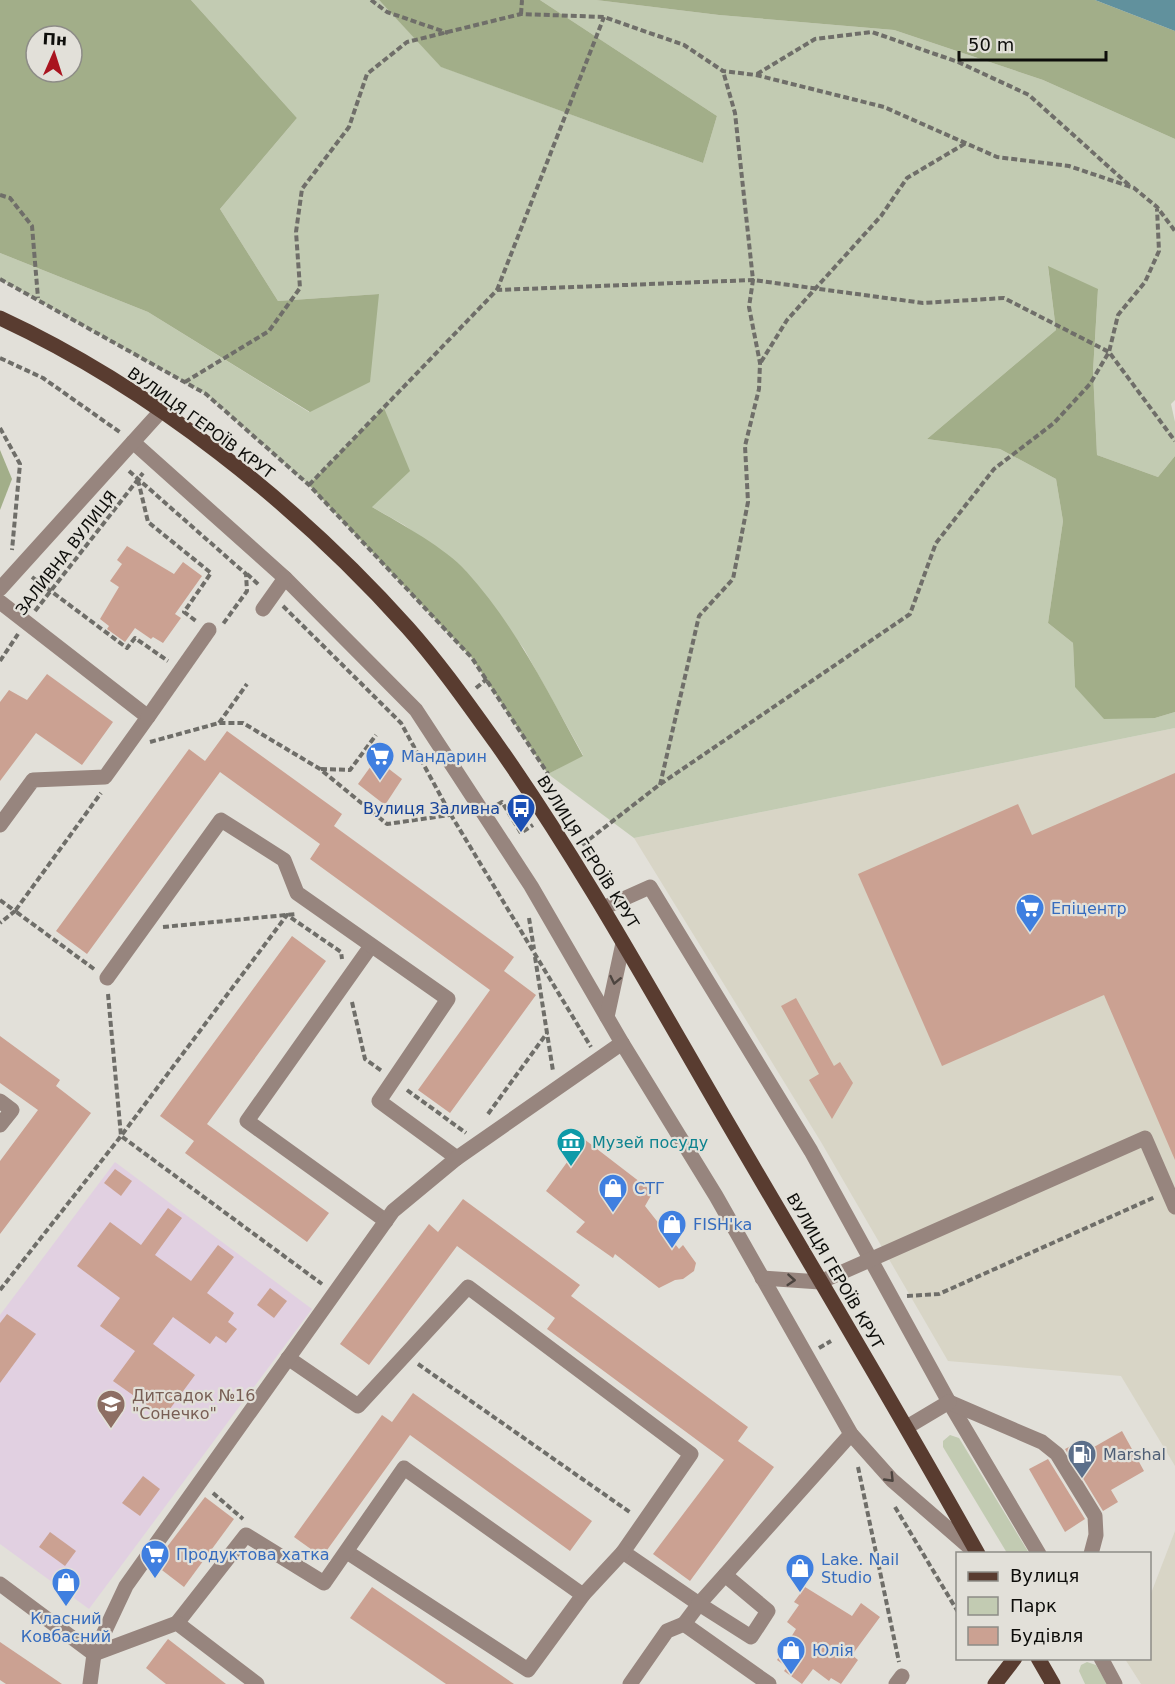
<svg xmlns="http://www.w3.org/2000/svg" width="1175" height="1684" viewBox="0 0 1175 1684" font-family="'DejaVu Sans',sans-serif">
  <style>
    .built { fill: #d8d5c6 }
    .education { fill: #e1d0e1 }
    .green { fill: #c2cbb2 }
    .forest { fill: #a2ae89; fill-rule: evenodd }
    .water { fill: #61919d }
    .building { fill: #cba192 }
    .lines { fill: none; stroke-linecap: round; stroke-linejoin: round }
    .path { stroke: #6f6e69; stroke-width: 4; stroke-dasharray: 6 3; stroke-linecap: butt }
    .minor { stroke: #97857e; stroke-width: 15 }
    .major { stroke: #593c30; stroke-width: 15 }
    .oneway { stroke: #4c443f }
    .labels { text-anchor: middle; dominant-baseline: central; stroke-width: 4.5; stroke-linejoin: round; paint-order: stroke }
    .street-label { font-size: 16px; fill: #0e0e0b; stroke: #e2e0d9 }
    .shop-label { font-size: 16px; fill: #366cbe; stroke: #e2e0d9; text-anchor: start }
    .transit-label { font-size: 16px; fill: #164399; stroke: #e2e0d9; text-anchor: end }
    .culture-label { font-size: 16px; fill: #0d838f; stroke: #e2e0d9; text-anchor: start }
    .education-label { font-size: 16px; fill: #785e54; stroke: #e2e0d9; text-anchor: start }
    .service-label { font-size: 16px; fill: #4e5e75; stroke: #e2e0d9; text-anchor: start }
  </style>
  <rect width="100%" height="100%" fill="#e2e0d9"/>
  <g class="built">
    <path d="M1175,728V1466L1121,1376L948,1361L821,1142L634,838Z"/>
    <path d="M1175,1531V1684H1141L1125,1659L1150,1658V1596Z"/>
  </g>
  <path class="education" d="M115,1162L312,1309L89,1609L0,1544V1315Z"/>
  <g class="green">
    <path d="M191,0H379L442,67L703,163L717,116L540,0H596L719,15L894,30L1043,80L1175,139V400L1171,404L1175,422V456L1158,477L1097,455L1093,371L1098,290L1048,267L1056,330L927,439L1000,449L1056,479L1063,521L1048,623L1073,643L1075,687L1155,718L1175,712V728L634,838L548,774L583,755L524,649L465,570L404,525L372,507L384,409L309,485L206,394L0,279V253L148,312L309,412L379,294L278,301L220,209L297,118Z"/>
    <path d="M950,1435L959,1438L1029,1553H1007L943,1447V1441Z"/>
    <path d="M1087,1662L1096,1665L1107,1684H1085L1079,1671L1081,1665Z"/>
  </g>
  <g class="forest">
    <path d="M0,0H191L297,118L220,209L278,301L379,294L370,382L310,412L148,312L0,253ZM36,36H72V72H36Z"/>
    <path d="M379,0H540L717,116L703,163L441,67Z"/>
    <path d="M596,0H1095L1175,31V139L1043,80L894,30L719,15Z"/>
    <path d="M1048,266L1098,289L1093,371L1097,455L1158,477L1175,456V712L1155,718L1104,719L1075,687L1073,643L1048,623L1063,521L1056,479L1000,449L927,439L1056,330Z"/>
    <path d="M384,408L410,471L372,507C398,522 447,549 466,571C515,625 548,692 583,756L548,774L472,658L309,485Z"/>
    <path d="M0,450L12,479L0,510Z"/>
  </g>
  <path class="water" d="M1095,0H1175V31Z"/>
  <g class="building">
    <path d="M127,546L174,574L183,562L202,576L175,614L181,618L163,643L153,637L151,639L135,628L125,642L107,629L109,626L100,619L119,587L110,581L122,564L117,560Z"/>
    <path d="M47,674L113,722L82,765L36,733L0,781V702L9,690L27,700Z"/>
    <path d="M227,731L342,814L334,826L514,957L504,971L536,995L450,1113L418,1090L490,990L310,859L320,844L220,772L87,954L56,931L189,749L205,761Z"/>
    <path d="M376,759L402,779L385,805L358,784Z"/>
    <path d="M1175,773V1160L1104,995L942,1066L858,874L1018,804L1032,835Z"/>
    <path d="M292,936L326,961L207,1124L329,1213L307,1242L185,1153L194,1141L160,1116Z"/>
    <path d="M796,998L834,1066L840,1062L853,1083L832,1119L809,1080L819,1074L781,1006Z"/>
    <path d="M0,1036L60,1080L56,1086L91,1113L0,1234V1161L38,1110L0,1083Z"/>
    <path d="M584,1139L653,1192L645,1206L679,1249L683,1245L696,1263L694,1271L683,1279L675,1280L659,1288L615,1254L613,1258L576,1232L585,1222L546,1191Z"/>
    <path d="M115,1169L132,1181L121,1196L104,1183Z"/>
    <path d="M463,1199L580,1285L571,1296L748,1427L738,1441L774,1467L690,1581L653,1554L724,1460L547,1329L555,1318L457,1246L369,1365L340,1344L429,1224L438,1232Z"/>
    <path d="M168,1208L182,1218L155,1255L191,1281L218,1245L234,1257L207,1293L234,1313L228,1322L237,1329L226,1343L216,1336L210,1344L173,1317L153,1344L195,1375L164,1417L113,1381L135,1351L100,1326L120,1298L77,1266L110,1222L141,1245Z"/>
    <path d="M270,1288L287,1301L274,1318L257,1305Z"/>
    <path d="M7,1314L36,1334L0,1383V1323Z"/>
    <path d="M413,1393L592,1521L570,1551L410,1435L322,1557L294,1537L382,1415L392,1422Z"/>
    <path d="M1122,1431L1144,1471L1111,1490L1118,1502L1103,1511L1065,1449L1082,1440L1087,1451Z"/>
    <path d="M1048,1459L1085,1519L1065,1532L1029,1469Z"/>
    <path d="M143,1476L160,1489L140,1516L122,1503Z"/>
    <path d="M205,1497L234,1519L184,1587L154,1564Z"/>
    <path d="M50,1532L76,1551L65,1566L39,1547Z"/>
    <path d="M372,1587L514,1684H446L350,1618Z"/>
    <path d="M805,1587L852,1616L861,1603L880,1617L852,1655L858,1660L841,1684L831,1678L829,1681L813,1669L802,1684L784,1671L787,1667L777,1660L796,1629L787,1622L799,1605L794,1602Z"/>
    <path d="M168,1639L226,1684H166L146,1668Z"/>
    <path d="M0,1642L62,1684H6L0,1680Z"/>
  </g>
  <g class="lines">
    <g class="path">
      <path d="M371,0L387,12L448,33"/>
      <path d="M521,14L522,0"/>
      <path d="M757,74L815,39L872,32L958,62L1029,95L1130,186"/>
      <path d="M0,195L10,198L32,226L38,298"/>
      <path d="M0,279L206,394L309,485L472,658L548,774"/>
      <path d="M497,290L604,17"/>
      <path d="M0,358L43,378L121,433"/>
      <path d="M761,362L787,320L881,216L907,178L966,143"/>
      <path d="M185,382L269,331L300,288L296,232L302,189L349,127L367,74L407,42L521,14L604,17L684,45L723,71L756,75L884,107L997,157L1069,166L1134,188L1157,207L1175,231"/>
      <path d="M0,428L20,464L12,550"/>
      <path d="M129,471L246,574L247,591L223,624"/>
      <path d="M138,480L148,522L211,573L184,612L196,621"/>
      <path d="M309,485L497,290L753,280L923,303L1004,298L1109,352L1175,441"/>
      <path d="M247,574L259,585"/>
      <path d="M32,577L127,648L135,638L168,661"/>
      <path d="M283,606L401,723L451,815L591,1047"/>
      <path d="M35,611L143,473"/>
      <path d="M0,661L18,634"/>
      <path d="M476,688L487,679"/>
      <path d="M219,723L247,684"/>
      <path d="M150,742L219,723H243L320,769L387,824L464,813"/>
      <path d="M321,769L350,770L376,735"/>
      <path d="M660,785L699,616L733,579L748,502L745,446L759,389L760,363L749,307L753,280L735,113L723,71"/>
      <path d="M497,805L502,802L521,833L533,825"/>
      <path d="M582,845L659,785L910,614L936,543L994,469L1054,423L1090,384L1109,352L1118,315L1145,282L1159,251L1157,209"/>
      <path d="M0,900L15,911L0,923"/>
      <path d="M529,918L534,949"/>
      <path d="M163,927L296,914"/>
      <path d="M535,957L553,1071"/>
      <path d="M94,969L15,911L101,793"/>
      <path d="M108,994L121,1136L322,1284"/>
      <path d="M352,1002L365,1059L382,1071"/>
      <path d="M407,1090L466,1133"/>
      <path d="M488,1114L547,1033"/>
      <path d="M0,1290L121,1136L287,915L341,952L342,959"/>
      <path d="M907,1296L939,1294L1155,1197"/>
      <path d="M819,1348L831,1341"/>
      <path d="M418,1364L631,1513"/>
      <path d="M858,1467L899,1662"/>
      <path d="M213,1493L243,1519"/>
      <path d="M895,1507L958,1612"/>
    </g>
    <g class="minor">
      <path d="M133,442L285,578L416,710L531,886L622,1043L716,1196L851,1434L892,1480L975,1552"/>
      <path d="M0,589L161,411"/>
      <path d="M0,602L148,717L105,777L33,780L0,825"/>
      <path d="M263,609L285,578"/>
      <path d="M148,717L209,630"/>
      <path d="M603,908L650,887L811,1151L949,1402L1039,1554"/>
      <path d="M371,946L247,1121L386,1221"/>
      <path d="M107,978L221,820L284,860L297,893L448,999L379,1101L457,1158"/>
      <path d="M607,1017L623,943"/>
      <path d="M0,1101L12,1110L0,1125"/>
      <path d="M762,1278L820,1282L1145,1138L1175,1207"/>
      <path d="M288,1358L358,1406L468,1287L691,1454L623,1552L699,1604L851,1434"/>
      <path d="M949,1402L1042,1442L1057,1454L1095,1516L1096,1535L1091,1554"/>
      <path d="M907,1427L949,1402"/>
      <path d="M347,1552L528,1670L583,1595"/>
      <path d="M725,1575L768,1611L751,1637L699,1604L684,1624L769,1684"/>
      <path d="M0,1584L94,1654L90,1684"/>
      <path d="M177,1623L246,1535L324,1583L404,1468L583,1595L623,1552"/>
      <path d="M94,1654L126,1586L393,1211L457,1158L622,1043"/>
      <path d="M94,1654L177,1623L257,1684"/>
      <path d="M1101,1658L1115,1684"/>
      <path d="M630,1684L667,1631L684,1624"/>
      <path d="M896,1684L902,1676"/>
    </g>
    <g class="major">
      <path d="M0,318C151,388 297,504 408,628C440,664 468,704 496,743C578,859 647,984 719,1108C805,1256 894,1403 978,1554"/>
      <path d="M1038,1658L1053,1684"/>
      <path d="M995,1684L1015,1658"/>
    </g>
  </g>
  <defs><path id="oneway-chevron" d="M-2-3.5L2.5 0L-2 3.5" fill="none" stroke-width="1.6" stroke-linecap="round" stroke-linejoin="round" transform="scale(1.5)"/></defs>
  <g class="oneway">
    <use href="#oneway-chevron" transform="translate(615 980) rotate(102)"/>
    <use href="#oneway-chevron" transform="translate(791 1280) rotate(4)"/>
    <use href="#oneway-chevron" transform="translate(890 1478) rotate(46)"/>
  </g>
  <defs>
    <g id="supermarket-pin" transform="scale(1.5)"><path d="M0 17L-7.5 6A9.5 9.5 0 1 1 7.5 6Z" fill="#3f7fe0" stroke="#e2e0d9"/><path d="M-6-5.5h2.5l.6 2H6L4.5 2H-2.5L-4.4-4H-6ZM-1.5 3.2a1.3 1.3 0 1 0 .1 0ZM3 3.2a1.3 1.3 0 1 0 .1 0Z" fill="#fff"/></g>
    <g id="bus-pin" transform="scale(1.5)"><path d="M0 17L-7.5 6A9.5 9.5 0 1 1 7.5 6Z" fill="#1a4fb4" stroke="#e2e0d9"/><path d="M-5-6H5V4H4V6H2V4H-2V6H-4V4H-5ZM-3.5-4V0h7V-4ZM-3.5 1.2v1.5H-2V1.2ZM2 1.2v1.5H3.5V1.2Z" fill="#fff"/></g>
    <g id="museum-pin" transform="scale(1.5)"><path d="M0 17L-7.5 6A9.5 9.5 0 1 1 7.5 6Z" fill="#0f9aa8" stroke="#e2e0d9"/><path d="M0-6L6-3V-2H-6V-3ZM-5-1h2V3h-2ZM-1-1h2V3h-2ZM3-1h2V3H3ZM-6 4H6V6H-6Z" fill="#fff"/></g>
    <g id="shop-pin" transform="scale(1.5)"><path d="M0 17L-7.5 6A9.5 9.5 0 1 1 7.5 6Z" fill="#3f7fe0" stroke="#e2e0d9"/><path d="M-5-2.5h2.3a2.7 3.5 0 0 1 5.4 0H5L5.5 6h-11ZM-1.5-2.5h3a1.5 2.3 0 0 0-3 0Z" fill="#fff"/></g>
    <g id="school-pin" transform="scale(1.5)"><path d="M0 17L-7.5 6A9.5 9.5 0 1 1 7.5 6Z" fill="#8d6e63" stroke="#e2e0d9"/><path d="M0-5L7-2L0 1L-7-2ZM-4 1L0 2.5L4 1V4Q0 6-4 4Z" fill="#fff"/></g>
    <g id="fuel-pin" transform="scale(1.5)"><path d="M0 17L-7.5 6A9.5 9.5 0 1 1 7.5 6Z" fill="#5c6f8a" stroke="#e2e0d9"/><path d="M-5.5-6h7V0h2V4h1.3V-2.5L3-4.5l.8-.8L6-3V5H2.5V1h-1V6h-7ZM-4.2-4.7v3.2H.2V-4.7Z" fill="#fff"/></g>
  </defs>
  <g fill-rule="evenodd">
    <use href="#supermarket-pin" x="380" y="756"/>
    <use href="#bus-pin" x="521" y="808"/>
    <use href="#supermarket-pin" x="1030" y="908"/>
    <use href="#museum-pin" x="571" y="1142"/>
    <use href="#shop-pin" x="613" y="1188"/>
    <use href="#shop-pin" x="672" y="1224"/>
    <use href="#school-pin" x="111" y="1404"/>
    <use href="#fuel-pin" x="1082" y="1454"/>
    <use href="#supermarket-pin" x="155" y="1554"/>
    <use href="#shop-pin" x="800" y="1568"/>
    <use href="#shop-pin" x="66" y="1582"/>
    <use href="#shop-pin" x="791" y="1650"/>
  </g>
  <g class="labels">
    <g class="street-label">
      <text transform="translate(201 423) rotate(36)">ВУЛИЦЯ ГЕРОЇВ КРУТ</text>
      <text transform="translate(66 553) rotate(-52)">ЗАЛИВНА ВУЛИЦЯ</text>
      <text transform="translate(588 852) rotate(58)">ВУЛИЦЯ ГЕРОЇВ КРУТ</text>
      <text transform="translate(835 1271) rotate(60)">ВУЛИЦЯ ГЕРОЇВ КРУТ</text>
    </g>
    <g class="shop-label">
      <text x="401" y="756">Мандарин</text>
      <text x="1051" y="908">Епіцентр</text>
      <text x="634" y="1188">СТГ</text>
      <text x="693" y="1224">FISH'ka</text>
      <text x="176" y="1554">Продуктова хатка</text>
      <text x="821" y="1559">Lake. Nail<tspan x="821" dy="18">Studio</tspan></text>
      <text x="66" y="1618" text-anchor="middle">Класний<tspan x="66" dy="18">Ковбасний</tspan></text>
      <text x="812" y="1650">Юлія</text>
    </g>
    <g class="transit-label">
      <text x="500" y="808">Вулиця Заливна</text>
    </g>
    <g class="culture-label">
      <text x="592" y="1142">Музей посуду</text>
    </g>
    <g class="education-label">
      <text x="132" y="1395">Дитсадок №16<tspan x="132" dy="18">"Сонечко"</tspan></text>
    </g>
    <g class="service-label">
      <text x="1103" y="1454">Marshal</text>
    </g>
  </g>
  <rect x="956" y="1552" width="195" height="108" fill="#e2e0d9" stroke="#8d8c87" stroke-width="1.5"/>
  <rect x="968" y="1572" width="30" height="9" fill="#593c30" stroke="#8d8c87" stroke-width="1.5"/>
  <text x="1010" y="1582" font-size="18" fill="#0e0e0b">Вулиця</text>
  <rect x="968" y="1597" width="30" height="18" fill="#c2cbb2" stroke="#8d8c87" stroke-width="1.5"/>
  <text x="1010" y="1612" font-size="18" fill="#0e0e0b">Парк</text>
  <rect x="968" y="1627" width="30" height="18" fill="#cba192" stroke="#8d8c87" stroke-width="1.5"/>
  <text x="1010" y="1642" font-size="18" fill="#0e0e0b">Будівля</text>
  <g transform="translate(54 54) rotate(3)"><circle r="28" fill="#e2e0d9" stroke="#8d8c87" stroke-width="1.5"/>
  <path d="M0-4.5L10 22L0 15L-10 22Z" fill="#a9141f"/>
  <text y="-9" font-size="16" font-weight="bold" text-anchor="middle" fill="#0e0e0b">Пн</text>
  </g>
  <path d="M959 51v9h147v-9" fill="none" stroke="#0e0e0b" stroke-width="3"/>
  <text x="968" y="51" font-size="18" fill="#0e0e0b" stroke="#e2e0d9" stroke-width="4.5" paint-order="stroke">50 m</text>
</svg>
